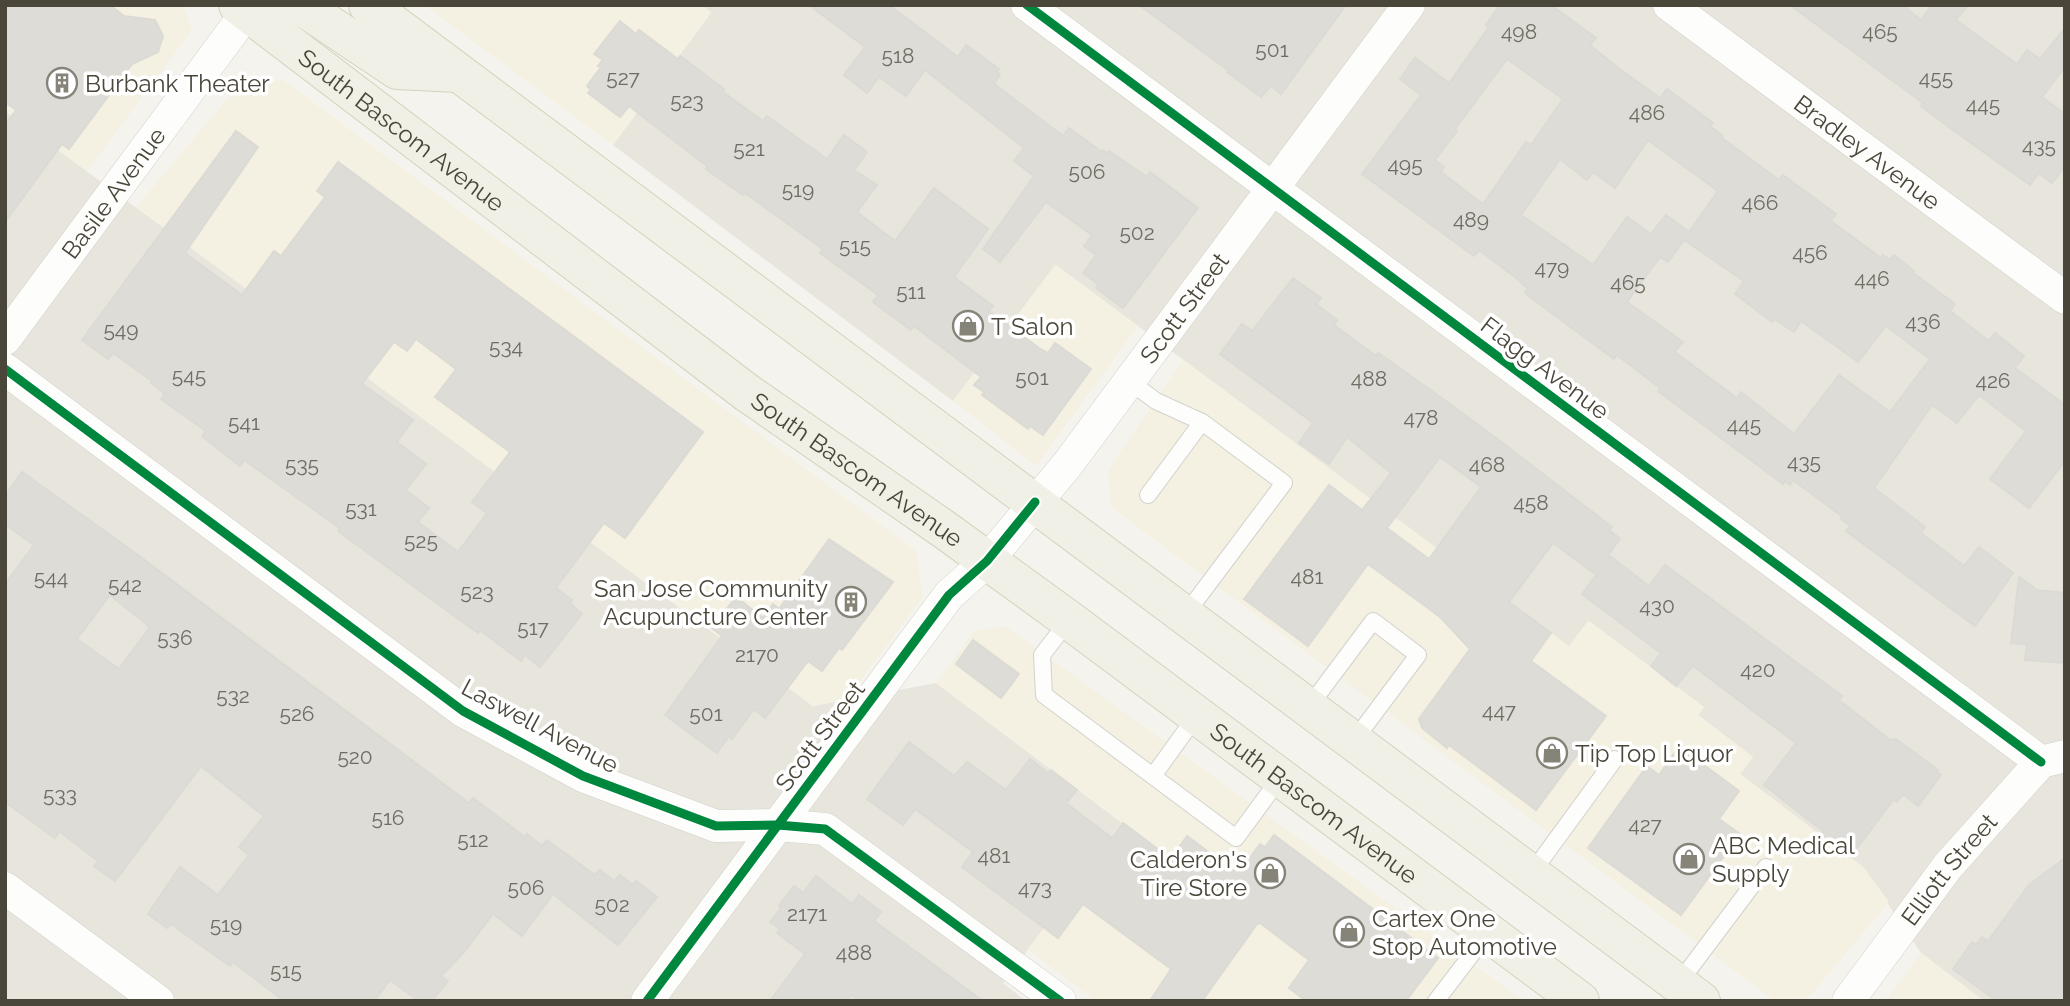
<svg xmlns="http://www.w3.org/2000/svg" width="2070" height="1006" viewBox="0 0 2070 1006" font-family="Raleway,sans-serif">
  <style>
    .residential { fill: #e7e5dc }
    .commercial { fill: #f5f1e2 }
    .building { fill: #dddcd7; stroke: #dcdad4; stroke-width: 2; fill-rule: evenodd }
    .lines { fill: none; stroke-linecap: round; stroke-linejoin: round }
    .service-casing { stroke: #d2d1cc; stroke-width: 18 }
    .minor-casing { stroke: #d2d1cc; stroke-width: 33 }
    .primary-casing { stroke: #d5d2bc; stroke-width: 40 }
    .service { stroke: #fdfdfc; stroke-width: 16 }
    .minor { stroke: #fdfdfc; stroke-width: 32 }
    .primary { stroke: #f1f0e6; stroke-width: 38 }
    .cycleway-casing { stroke: #fff; stroke-width: 13 }
    .cycleway { stroke: #00873e; stroke-width: 9 }
    .labels { text-anchor: middle; dominant-baseline: central; stroke-width: 7; stroke-linejoin: round; paint-order: stroke }
    .number-label { font-size: 21px; fill: #706d62 }
    .poi-label { font-size: 24px; fill: #4a473a; stroke: #fff; text-anchor: start }
    .street-label { font-size: 24px; fill: #4a473a; stroke: #fff }
  </style>
  <rect width="100%" height="100%" fill="#f4f3ee"/>
  <g class="residential">
    <path d="M702,5H2065V1001H1984L1921,953L1864,868L1740,774L1753,757L1698,715L1704,707L1589,621L1569,647L1056,265L953,401L613,145L711,13Z"/>
    <path d="M5,111L813,706L936,683L1122,823L1003,983L1026,1001H5Z"/>
  </g>
  <g class="commercial">
    <path d="M5,5H183L192,30L87,171L5,111Z"/>
    <path d="M424,5H702L711,12L613,145Z"/>
    <path d="M282,79L916,551L923,597L848,698L813,706L136,207L233,92Z"/>
    <path d="M1055,265L1138,326L1036,466L953,401Z"/>
    <path d="M1183,360L1569,646L1588,621L1704,707L1698,716L1753,757L1740,774L1864,868L1889,902L1810,996L1789,1001H1775L1111,507L1108,470Z"/>
    <path d="M1005,626L1524,1001H1096L1028,950L1122,822L936,683L974,631Z"/>
    <path d="M1921,953L1984,1001H1886Z"/>
  </g>
  <g class="building">
    <path d="M5,5H110L124,16L155,20L163,36L158,52L132,64L69,149L62,144L5,222V125L16,110L5,102Z"/>
    <path d="M809,5H889L958,57L966,45L999,69L997,72L1000,75L994,84L1063,136L1069,128L1102,152L1103,150L1107,153L1109,151L1147,177L1150,172L1198,208L1123,308L1096,288L1099,285L1083,273L1096,255L1084,246L1092,235L1046,202L1000,262L983,249L1034,176L1014,161L1024,148L925,70L906,96L879,77L867,93L844,75L865,47Z"/>
    <path d="M1139,5H1346L1281,94L1271,86L1261,97L1227,72L1228,70Z"/>
    <path d="M1500,5H1551L1596,38L1590,45L1617,67L1660,98L1667,89L1713,123L1710,126L1723,136L1722,138L1779,180L1783,175L1836,214L1831,221L1881,258L1883,255L1890,260L1894,255L1914,271L1913,273L1955,304L1950,311L1989,341L1995,333L2024,356L2015,368L2065,405V461L2029,508L1990,479L2026,431L1979,395L1957,423L1932,405L1874,488L1925,527L1921,533L1964,566L1979,547L2013,573L1975,626L1846,531L1850,526L1841,519L1843,517L1793,480L1790,485L1785,481L1783,484L1658,391L1660,388L1617,355L1614,359L1530,297L1525,292L1528,289L1520,281L1479,250L1474,256L1362,174L1421,95L1400,79L1415,58L1449,83L1489,27L1486,25ZM1507,59L1563,99L1531,145L1526,142L1483,204L1441,172L1444,167L1435,160L1457,131L1455,129ZM1648,140L1718,191L1689,232L1666,215L1651,234L1627,217L1593,265L1521,215L1560,159L1587,180L1593,172L1615,188ZM1684,240L1744,281L1735,294L1772,322L1775,319L1794,332L1801,321L1858,362L1886,326L1930,359L1890,412L1839,375L1794,434L1741,392L1737,398L1676,353L1675,351L1683,342L1627,302L1660,257L1668,262Z"/>
    <path d="M1790,5H1902L1921,20L1932,5H1968L1956,20L2017,64L2027,50L2040,59L2065,28V67L2042,97L2065,114V166L2052,183L2039,173L2030,185L1957,133L1921,106L1923,103Z"/>
    <path d="M620,21L636,34L639,30L678,59L680,56L695,67L724,89L723,92L763,121L767,116L827,159L844,135L867,152L854,170L877,185L857,212L895,241L934,188L988,229L954,277L993,306L989,311L1039,348L1048,353L1055,343L1091,369L1043,435L1030,426L1028,429L982,395L984,392L974,385L981,377L914,326L911,330L873,302L878,295L820,253L823,249L745,193L743,195L706,169L707,166L629,106L620,117L588,93L591,90L587,86L601,67L598,66L603,60L594,54Z"/>
    <path d="M236,131L258,147L185,253L242,295L274,251L281,256L325,197L317,191L338,162L703,432L625,538L604,523L556,588L572,600L570,603L582,614L540,667L525,655L521,661L480,630L478,633L338,531L340,528L244,460L240,466L202,436L206,431L161,399L165,394L151,383L152,381L113,353L108,359L82,340ZM416,339L456,369L435,397L510,452L472,502L487,513L458,552L418,522L429,508L406,490L426,464L397,442L413,420L362,384L394,342L407,351Z"/>
    <path d="M1293,278L1321,298L1316,304L1337,320L1334,325L1376,356L1378,353L1432,391L1492,435L1612,527L1609,530L1620,539L1594,573L1553,543L1509,602L1551,633L1531,661L1606,716L1536,810L1449,745L1447,748L1422,728L1419,719L1470,649L1440,617L1368,564L1308,646L1244,599L1329,485L1362,510L1391,473L1347,437L1329,464L1299,443L1313,423L1220,354L1242,324L1252,331ZM1440,457L1481,487L1429,559L1387,528Z"/>
    <path d="M22,472L138,555L469,803L473,798L525,837L527,834L542,846L547,840L595,875L600,870L614,881L620,875L633,885L636,881L657,897L618,945L553,894L522,936L493,914L464,952L441,976L448,981L432,1001H419L390,980L374,1001H284L233,962L230,966L171,924L167,928L148,914L180,867L218,895L249,855L239,847L264,816L201,766L115,881L94,866L98,861L59,831L55,838L5,802V584L34,545L5,524V496ZM110,595L150,627L119,669L77,639Z"/>
    <path d="M829,539L893,582L842,650L839,648L822,671L808,661L765,718L754,709L732,739L729,736L717,753L665,715L722,636L712,628L736,597L763,618L773,604L779,609Z"/>
    <path d="M1610,556L1649,586L1665,565L1842,696L1839,700L1890,740L1896,739L1938,770L1937,772L1941,775L1918,806L1903,794L1897,802L1894,799L1851,856L1821,833L1823,831L1764,785L1796,743L1693,666L1676,686L1651,666L1661,653L1582,594Z"/>
    <path d="M2019,577L2037,590L2065,593V663L2025,660L2027,644L2011,643Z"/>
    <path d="M973,640L1019,674L1001,698L956,664Z"/>
    <path d="M909,742L954,776L967,762L1006,790L1030,759L1048,773L1051,770L1077,790L1066,803L1112,838L1123,823L1171,859L1187,836L1238,874L1260,844L1265,847L1274,835L1438,958L1406,1001H1306L1289,988L1309,960L1260,923L1257,924L1202,1001H1150L1171,969L1083,904L1058,938L962,867L973,852L915,809L903,825L867,799Z"/>
    <path d="M1676,751L1686,758L1689,754L1739,791L1719,819L1740,834L1681,915L1588,848L1647,766L1659,775Z"/>
    <path d="M2065,858V1001H1997L1953,969L1972,942L1976,945L1982,937L1988,941L2029,885Z"/>
    <path d="M816,876L852,904L859,895L881,912L874,921L983,1001H860L852,995L847,1001H770L805,954L777,933L780,929L770,922L781,908L779,906L794,886L803,893Z"/>
  </g>
  <g class="lines">
    <g class="service-casing">
      <g id="service">
        <path d="M1129,381L1156,401L1202,422L1284,483L1185,615"/>
        <path d="M1148,495L1202,422"/>
        <path d="M1069,620L1042,655L1044,695L1236,838L1280,778"/>
        <path d="M1308,708L1373,621L1418,655L1353,742"/>
        <path d="M1153,776L1197,715"/>
        <path d="M1531,874L1615,759"/>
        <path d="M1678,984L1766,867"/>
        <path d="M1436,1001L1488,933"/>
      </g>
    </g>
    <g class="minor-casing">
      <g id="minor">
        <path d="M1027,5L2041,762"/>
        <path id="s1" d="M1669,5L2065,298"/>
        <path id="s2" d="M5,339L247,12"/>
        <path d="M5,369L463,711L583,776L716,826L778,825L825,829L1060,1001"/>
        <path d="M5,888L158,1001"/>
        <path id="s3" d="M647,1001L949,595L987,561L1067,465L1409,5"/>
        <path id="s4" d="M1848,1001L1948,866L2041,762L2065,756"/>
      </g>
    </g>
    <g class="primary-casing">
      <g id="primary">
        <path id="s5" d="M238,5L746,392L945,530L1069,620L1580,1001"/>
        <path d="M368,5L1701,1001"/>
        <path d="M247,12L303,7L397,70L458,73"/>
      </g>
    </g>
    <use href="#service" class="service"/>
    <use href="#minor" class="minor"/>
    <use href="#primary" class="primary"/>
    <g class="cycleway-casing">
      <g id="cycleway">
        <path d="M1027,5L2041,762"/>
        <path d="M5,369L463,711L583,776L716,826L778,825L825,829L1060,1001"/>
        <path d="M647,1001L949,595L987,561L1035,502"/>
      </g>
    </g>
    <use href="#cycleway" class="cycleway"/>
  </g>
  <defs>
    <g id="building-ring" transform="scale(1.575)"><circle r="9.5" fill="#fff" stroke="#868379" stroke-width="1.5"/><path d="M-4-6H4V6H1V3H-1V6H-4ZM-2.5-4.3h1.7v1.8h-1.7ZM.8-4.3h1.7v1.8H.8ZM-2.5-1h1.7V.8h-1.7ZM.8-1h1.7V.8H.8Z" fill="#868379"/></g>
    <g id="shop-ring" transform="scale(1.575)"><circle r="9.5" fill="#fff" stroke="#868379" stroke-width="1.5"/><path d="M-5-2.5h2.3a2.7 3.5 0 0 1 5.4 0H5L5.5 6h-11ZM-1.5-2.5h3a1.5 2.3 0 0 0-3 0Z" fill="#868379"/></g>
  </defs>
  <g fill-rule="evenodd">
    <use href="#building-ring" x="62" y="83"/>
    <use href="#shop-ring" x="968" y="326"/>
    <use href="#building-ring" x="851" y="602"/>
    <use href="#shop-ring" x="1552" y="753"/>
    <use href="#shop-ring" x="1689" y="859"/>
    <use href="#shop-ring" x="1270" y="873"/>
    <use href="#shop-ring" x="1349" y="932"/>
  </g>
  <g class="labels">
    <g class="number-label">
      <text x="1519" y="31">498</text>
      <text x="1880" y="31">465</text>
      <text x="1272" y="49">501</text>
      <text x="898" y="55">518</text>
      <text x="623" y="77">527</text>
      <text x="1936" y="77">455</text>
      <text x="687" y="100">523</text>
      <text x="1983" y="104">445</text>
      <text x="1647" y="112">486</text>
      <text x="2039" y="145">435</text>
      <text x="749" y="148">521</text>
      <text x="1405" y="164">495</text>
      <text x="1087" y="171">506</text>
      <text x="798" y="189">519</text>
      <text x="1760" y="202">466</text>
      <text x="1471" y="219">489</text>
      <text x="1137" y="232">502</text>
      <text x="855" y="245">515</text>
      <text x="1810" y="252">456</text>
      <text x="1552" y="267">479</text>
      <text x="1872" y="278">446</text>
      <text x="1628" y="282">465</text>
      <text x="911" y="291">511</text>
      <text x="1923" y="321">436</text>
      <text x="121" y="329">549</text>
      <text x="506" y="346">534</text>
      <text x="189" y="375">545</text>
      <text x="1032" y="377">501</text>
      <text x="1369" y="378">488</text>
      <text x="1993" y="380">426</text>
      <text x="1421" y="417">478</text>
      <text x="244" y="422">541</text>
      <text x="1744" y="424">445</text>
      <text x="1804" y="461">435</text>
      <text x="302" y="464">535</text>
      <text x="1487" y="464">468</text>
      <text x="1531" y="502">458</text>
      <text x="361" y="508">531</text>
      <text x="421" y="540">525</text>
      <text x="1307" y="576">481</text>
      <text x="51" y="577">544</text>
      <text x="125" y="584">542</text>
      <text x="477" y="591">523</text>
      <text x="1657" y="605">430</text>
      <text x="533" y="627">517</text>
      <text x="175" y="637">536</text>
      <text x="757" y="654">2170</text>
      <text x="1758" y="669">420</text>
      <text x="233" y="695">532</text>
      <text x="1499" y="710">447</text>
      <text x="297" y="713">526</text>
      <text x="706" y="713">501</text>
      <text x="355" y="756">520</text>
      <text x="60" y="794">533</text>
      <text x="388" y="817">516</text>
      <text x="1645" y="824">427</text>
      <text x="473" y="839">512</text>
      <text x="994" y="855">481</text>
      <text x="526" y="887">506</text>
      <text x="1035" y="887">473</text>
      <text x="612" y="904">502</text>
      <text x="807" y="913">2171</text>
      <text x="226" y="924">519</text>
      <text x="854" y="952">488</text>
      <text x="286" y="970">515</text>
    </g>
    <g class="poi-label">
      <text x="85" y="83">Burbank Theater</text>
      <text x="991" y="326">T Salon</text>
      <text x="828" y="588" text-anchor="end">San Jose Community<tspan x="828" dy="28">Acupuncture Center</tspan></text>
      <text x="1575" y="753">Tip Top Liquor</text>
      <text x="1712" y="845">ABC Medical<tspan x="1712" dy="28">Supply</tspan></text>
      <text x="1247" y="859" text-anchor="end">Calderon's<tspan x="1247" dy="28">Tire Store</tspan></text>
      <text x="1372" y="918">Cartex One<tspan x="1372" dy="28">Stop Automotive</tspan></text>
    </g>
    <g class="street-label">
      <text stroke="none"><textPath href="#s5" startOffset="206">South Bascom Avenue</textPath></text>
      <text stroke="none"><textPath href="#s1" startOffset="247">Bradley Avenue</textPath></text>
      <text stroke="none"><textPath href="#s2" startOffset="182">Basile Avenue</textPath></text>
      <text stroke="none"><textPath href="#s3" startOffset="878">Scott Street</textPath></text>
      <text transform="translate(1545 368) rotate(37)">Flagg Avenue</text>
      <text stroke="none"><textPath href="#s5" startOffset="774">South Bascom Avenue</textPath></text>
      <text transform="translate(540 726) rotate(28)">Laswell Avenue</text>
      <text transform="translate(820 736) rotate(-53)">Scott Street</text>
      <text stroke="none"><textPath href="#s5" startOffset="1340">South Bascom Avenue</textPath></text>
      <text stroke="none"><textPath href="#s4" startOffset="166">Elliott Street</textPath></text>
    </g>
  </g>
  <rect width="2070" height="1006" fill="none" stroke="#4a473a" stroke-width="14"/>
</svg>
